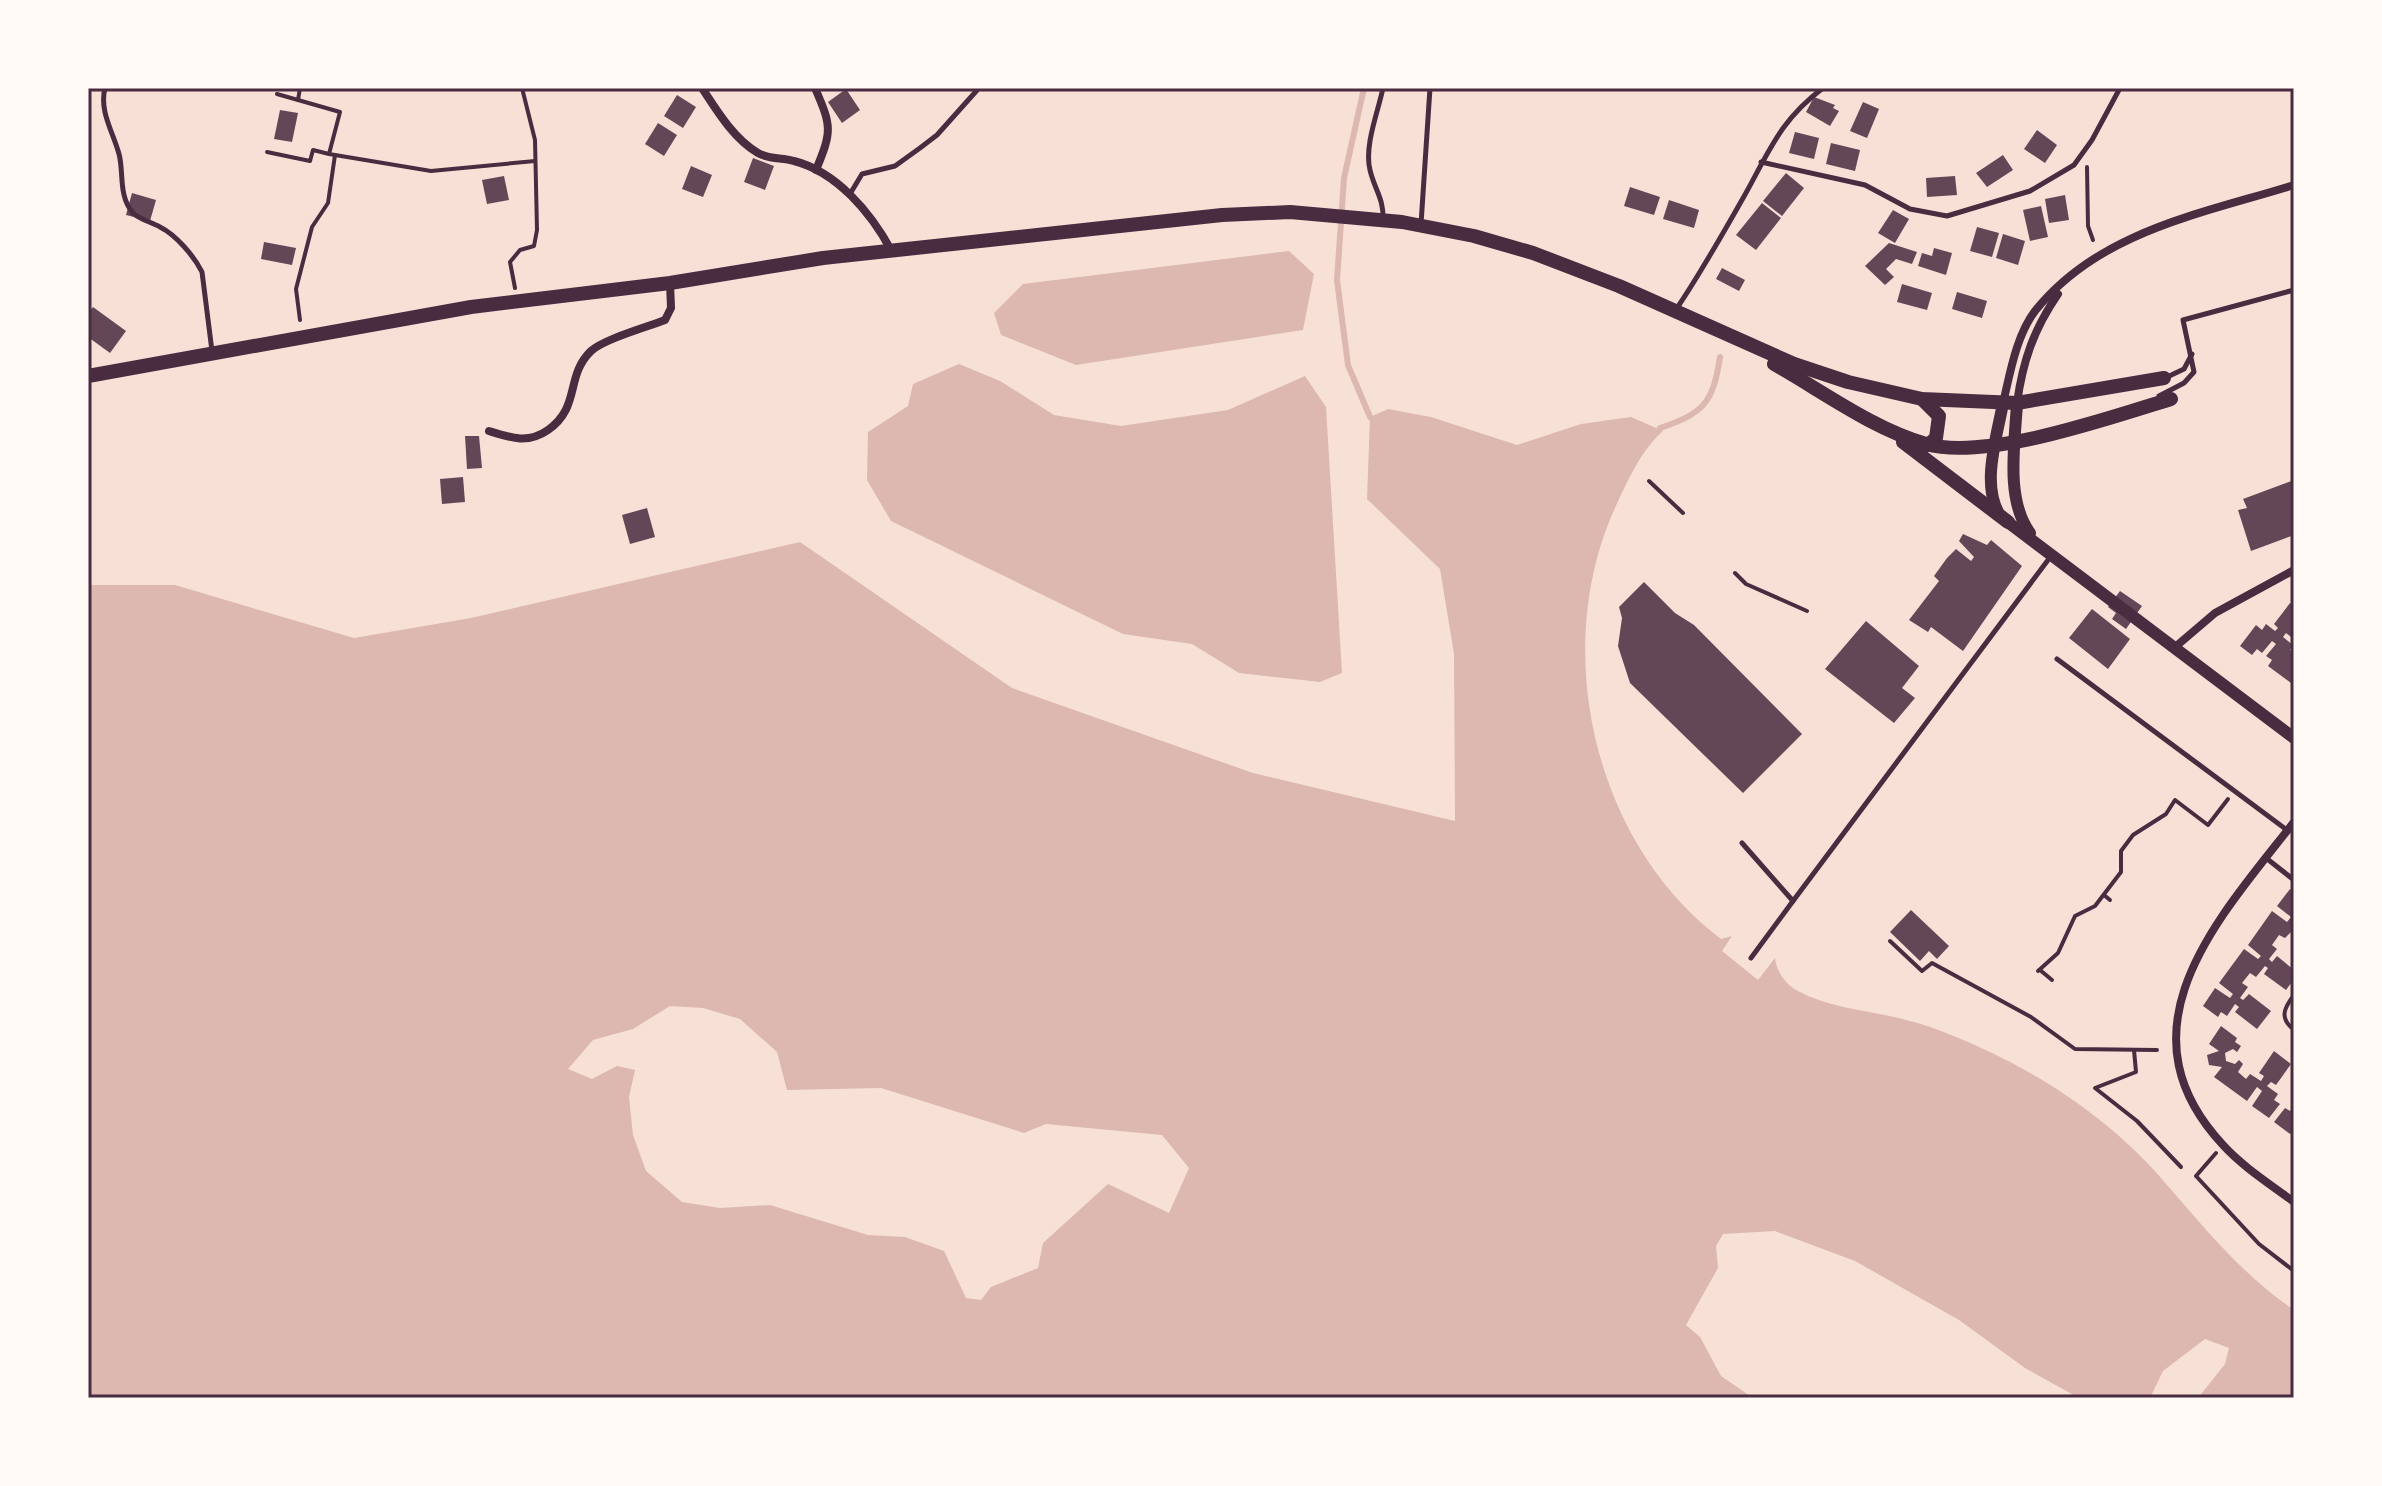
<svg xmlns="http://www.w3.org/2000/svg" width="2382" height="1486" viewBox="0 0 2382 1486" font-family="'Space Grotesk',sans-serif">
  <style>
    .water { fill: #dcb8b0; fill-rule: evenodd }
    .lines { fill: none; stroke-linecap: round; stroke-linejoin: round }
    .stream { stroke: #dcb8b0; stroke-width: 6 }
    .building { fill: #644757 }
    .path { stroke: #4a2c40; stroke-width: 4 }
    .service { stroke: #4a2c40; stroke-width: 5 }
    .minor { stroke: #4a2c40; stroke-width: 8 }
    .tertiary { stroke: #4a2c40; stroke-width: 12 }
    .secondary { stroke: #4a2c40; stroke-width: 14 }
    .neatline { fill: none; stroke: #4a2c40; stroke-width: 3 }
  </style>
  <rect width="100%" height="100%" fill="#f7e1d7"/>
  <g class="water">
    <path d="M1289,251L1314,274L1303,330L1076,365L1001,335L994,313L1023,284Z"/>
    <path d="M959,364L1000,381L1054,415L1121,426L1228,410L1305,376L1326,407L1342,673L1320,682L1239,673L1192,644L1123,634L891,521L867,480L868,432L908,406L913,384Z"/>
    <path d="M1388,409L1431,417L1517,445L1581,424L1631,417L1663,431C1641,450 1627,482 1615,508C1550,651 1594,843 1721,939L1732,936L1722,951L1758,980L1775,958C1776,971 1786,985 1798,991C1831,1009 1875,1011 1910,1021C1937,1028 1964,1040 1990,1052C2053,1082 2115,1125 2161,1178C2202,1225 2241,1274 2294,1310V1398H2198L2225,1364L2229,1348L2205,1339L2163,1371L2150,1398H2079L2025,1368L1959,1320L1855,1261L1775,1231L1723,1234L1716,1246L1718,1268L1686,1325L1700,1337L1721,1376L1753,1398H88V585H175L354,638L471,618L800,542L1012,688L1253,773L1455,821L1454,654L1440,569L1367,499L1370,417ZM670,1006L703,1008L740,1019L777,1052L787,1090L881,1088L1024,1133L1046,1124L1162,1135L1189,1168L1169,1213L1108,1184L1043,1243L1038,1268L991,1287L981,1300L966,1298L944,1251L905,1237L868,1235L770,1205L720,1208L682,1202L646,1171L633,1135L629,1097L635,1070L617,1066L592,1079L568,1069L593,1040L633,1029Z"/>
  </g>
  <g class="lines">
    <g class="stream">
      <path d="M1364,88L1344,178L1337,280L1348,365L1370,417"/>
      <path d="M1660,428C1704,413 1713,403 1720,357"/>
    </g>
  </g>
  <g class="building">
    <path d="M846,89L860,110L842,123L828,102Z"/>
    <path d="M677,95L696,107L683,128L664,116Z"/>
    <path d="M1814,97L1835,105L1833,108L1839,111L1830,126L1806,112Z"/>
    <path d="M1863,102L1879,109L1867,138L1850,131Z"/>
    <path d="M280,110L298,113L292,142L274,139Z"/>
    <path d="M658,123L677,135L664,156L645,144Z"/>
    <path d="M2037,130L2057,145L2045,163L2024,149Z"/>
    <path d="M1795,132L1819,138L1814,159L1789,153Z"/>
    <path d="M1831,143L1860,150L1855,171L1826,164Z"/>
    <path d="M2003,155L2013,170L1987,187L1976,173Z"/>
    <path d="M753,158L774,166L765,190L744,182Z"/>
    <path d="M691,166L712,175L703,197L682,189Z"/>
    <path d="M1786,173L1804,188L1782,216L1763,201Z"/>
    <path d="M504,176L509,200L487,204L482,180Z"/>
    <path d="M1955,176L1957,195L1927,197L1926,178Z"/>
    <path d="M1630,187L1660,197L1654,215L1624,206Z"/>
    <path d="M132,193L156,200L150,221L126,215Z"/>
    <path d="M2065,195L2069,220L2049,223L2045,199Z"/>
    <path d="M1669,200L1699,210L1694,228L1663,219Z"/>
    <path d="M1762,203L1781,218L1756,250L1736,235Z"/>
    <path d="M2041,206L2048,237L2030,241L2023,210Z"/>
    <path d="M1893,210L1909,219L1895,243L1878,233Z"/>
    <path d="M1977,227L1999,233L1992,257L1970,251Z"/>
    <path d="M2003,234L2025,241L2018,265L1996,258Z"/>
    <path d="M264,242L296,248L292,265L261,259Z"/>
    <path d="M1889,243L1917,252L1912,264L1896,259L1886,269L1894,277L1885,285L1865,266Z"/>
    <path d="M1934,248L1952,253L1946,275L1918,266L1922,253L1932,256Z"/>
    <path d="M1722,268L1745,280L1739,291L1716,279Z"/>
    <path d="M1902,284L1932,293L1927,310L1897,302Z"/>
    <path d="M1957,292L1987,301L1982,318L1952,309Z"/>
    <path d="M93,307L126,331L110,353L88,337V313Z"/>
    <path d="M465,436H479L482,468L467,469Z"/>
    <path d="M463,477L465,502L442,504L440,479Z"/>
    <path d="M2294,480V535L2251,551L2238,510L2247,508L2243,499Z"/>
    <path d="M647,508L655,537L630,544L622,515Z"/>
    <path d="M1963,534L1987,545L1991,540L2022,566L1963,651L1931,627L1928,632L1909,620L1939,581L1934,576L1947,558L1956,549L1971,561L1974,557L1959,541Z"/>
    <path d="M1644,582L1675,613L1694,625L1802,734L1743,793L1630,683L1618,646L1622,618L1619,607Z"/>
    <path d="M2120,591L2142,606L2126,629L2112,619L2116,613L2108,607Z"/>
    <path d="M2290,603L2294,606V633L2291,637L2286,633L2283,637L2293,645L2290,650L2294,653L2291,683L2268,666L2272,660L2266,656L2276,644L2272,641L2262,653L2257,649L2252,655L2240,646L2256,625L2262,630L2266,624L2275,631L2278,628L2274,624Z"/>
    <path d="M2092,609L2130,639L2108,669L2069,638Z"/>
    <path d="M1866,621L1919,666L1902,688L1915,698L1894,723L1825,669Z"/>
    <path d="M2290,889L2294,892V929L2285,938L2279,935L2272,945L2277,949L2269,959L2272,962L2277,956L2294,970V979L2286,990L2264,974L2268,968L2265,966L2256,977L2250,973L2242,983L2248,987L2240,998L2243,1000L2249,994L2271,1011L2257,1029L2235,1012L2239,1007L2235,1004L2227,1016L2221,1012L2218,1017L2203,1006L2215,988L2230,998L2233,994L2219,983L2244,949L2258,959L2261,956L2248,945L2272,911L2287,922L2291,917L2277,906Z"/>
    <path d="M1911,910L1949,946L1937,959L1929,951L1920,961L1890,932Z"/>
    <path d="M2221,1026L2237,1038L2235,1042L2241,1046L2237,1052L2233,1049L2225,1053L2226,1061L2235,1064L2239,1060L2243,1064L2238,1072L2246,1079L2250,1074L2261,1081L2264,1076L2259,1073L2274,1051L2291,1064L2276,1085L2271,1082L2267,1086L2278,1094L2274,1100L2280,1104L2269,1118L2252,1106L2262,1091L2257,1087L2247,1101L2214,1077L2222,1067L2209,1065L2207,1055L2219,1051L2209,1044Z"/>
    <path d="M2294,1106V1129L2290,1134L2274,1122L2285,1108L2290,1111Z"/>
  </g>
  <g class="lines">
    <g class="path">
      <path d="M277,94L340,112L329,154L431,171L535,161"/>
      <path d="M298,100L300,88"/>
      <path d="M267,152L310,161L313,150L329,154"/>
      <path d="M2087,167L2088,226L2093,240"/>
      <path d="M515,288L510,262L520,250L534,246L537,230L535,140L522,88"/>
      <path d="M300,320L296,289L312,227L328,203L335,155"/>
      <path d="M1649,481L1683,513"/>
      <path d="M1735,573L1746,584L1807,611"/>
      <path d="M2104,895L2110,900"/>
      <path d="M1890,941L1922,971L1932,963L2031,1017L2075,1049L2157,1050"/>
      <path d="M2040,970L2052,980"/>
      <path d="M2038,971L2058,953L2075,916L2095,906L2121,872V851L2133,835L2166,814L2175,800L2208,825L2228,799"/>
      <path d="M2294,995C2284,1008 2279,1018 2294,1030"/>
      <path d="M2134,1050L2136,1072L2095,1088L2137,1121L2181,1167"/>
      <path d="M2216,1153L2196,1176L2259,1244L2294,1271"/>
    </g>
    <g class="service">
      <path d="M105,88C99,111 113,132 119,154C124,172 118,196 133,213C140,220 152,222 160,227C176,235 194,256 202,272L212,351"/>
      <path d="M1383,88C1378,112 1364,146 1370,170C1374,188 1384,199 1383,219"/>
      <path d="M1761,162L1865,185L1910,209L1947,216L2030,191L2074,165L2092,140L2120,88"/>
      <path d="M850,194L862,174L895,166L920,148L937,135L979,88"/>
      <path d="M1421,224L1430,88"/>
      <path d="M1677,308C1702,271 1725,230 1747,191C1771,147 1782,119 1823,88"/>
      <path d="M2165,378L2184,369L2192,354"/>
      <path d="M2159,396L2184,383L2194,372L2183,320L2294,290"/>
      <path d="M2057,659L2287,830"/>
      <path d="M1742,843L1793,901L2051,556"/>
      <path d="M2266,858L2294,880"/>
      <path d="M1751,958L1793,901"/>
    </g>
    <g class="minor">
      <path d="M702,88C717,111 734,139 758,153C770,160 782,157 794,161C837,172 871,213 891,250"/>
      <path d="M815,88C832,127 832,131 816,170"/>
      <path d="M2003,403C2010,374 2016,336 2035,311C2099,231 2201,214 2294,185"/>
      <path d="M2017,403C2023,360 2034,329 2058,294"/>
      <path d="M489,431C511,438 528,444 548,430C581,407 565,376 591,351C604,339 647,327 665,320L671,308L670,283"/>
      <path d="M2174,648L2215,613L2294,570"/>
      <path d="M2294,822C2219,918 2114,1028 2223,1145C2243,1167 2270,1184 2294,1202"/>
    </g>
    <g class="tertiary">
      <path d="M2003,403C1997,437 1980,487 2001,517L2294,738"/>
      <path d="M2017,403C2015,443 2005,499 2030,533"/>
    </g>
    <g class="secondary">
      <path d="M1774,364C1822,391 1873,429 1926,444C1987,461 2108,418 2171,399"/>
      <path d="M88,376L471,307L670,283L823,258L1222,215L1290,212L1402,222L1474,236L1533,253L1619,286L1794,364L1848,382L1922,399L2017,403L2164,378"/>
      <path d="M1922,399L1939,416L1936,438L1928,445"/>
      <path d="M1903,442L2008,522"/>
    </g>
  </g>
  <rect width="2382" height="1486" fill="none" stroke="#fffaf5" stroke-width="180"/>
  <rect x="90" y="90" width="2202" height="1306" class="neatline"/>
</svg>
